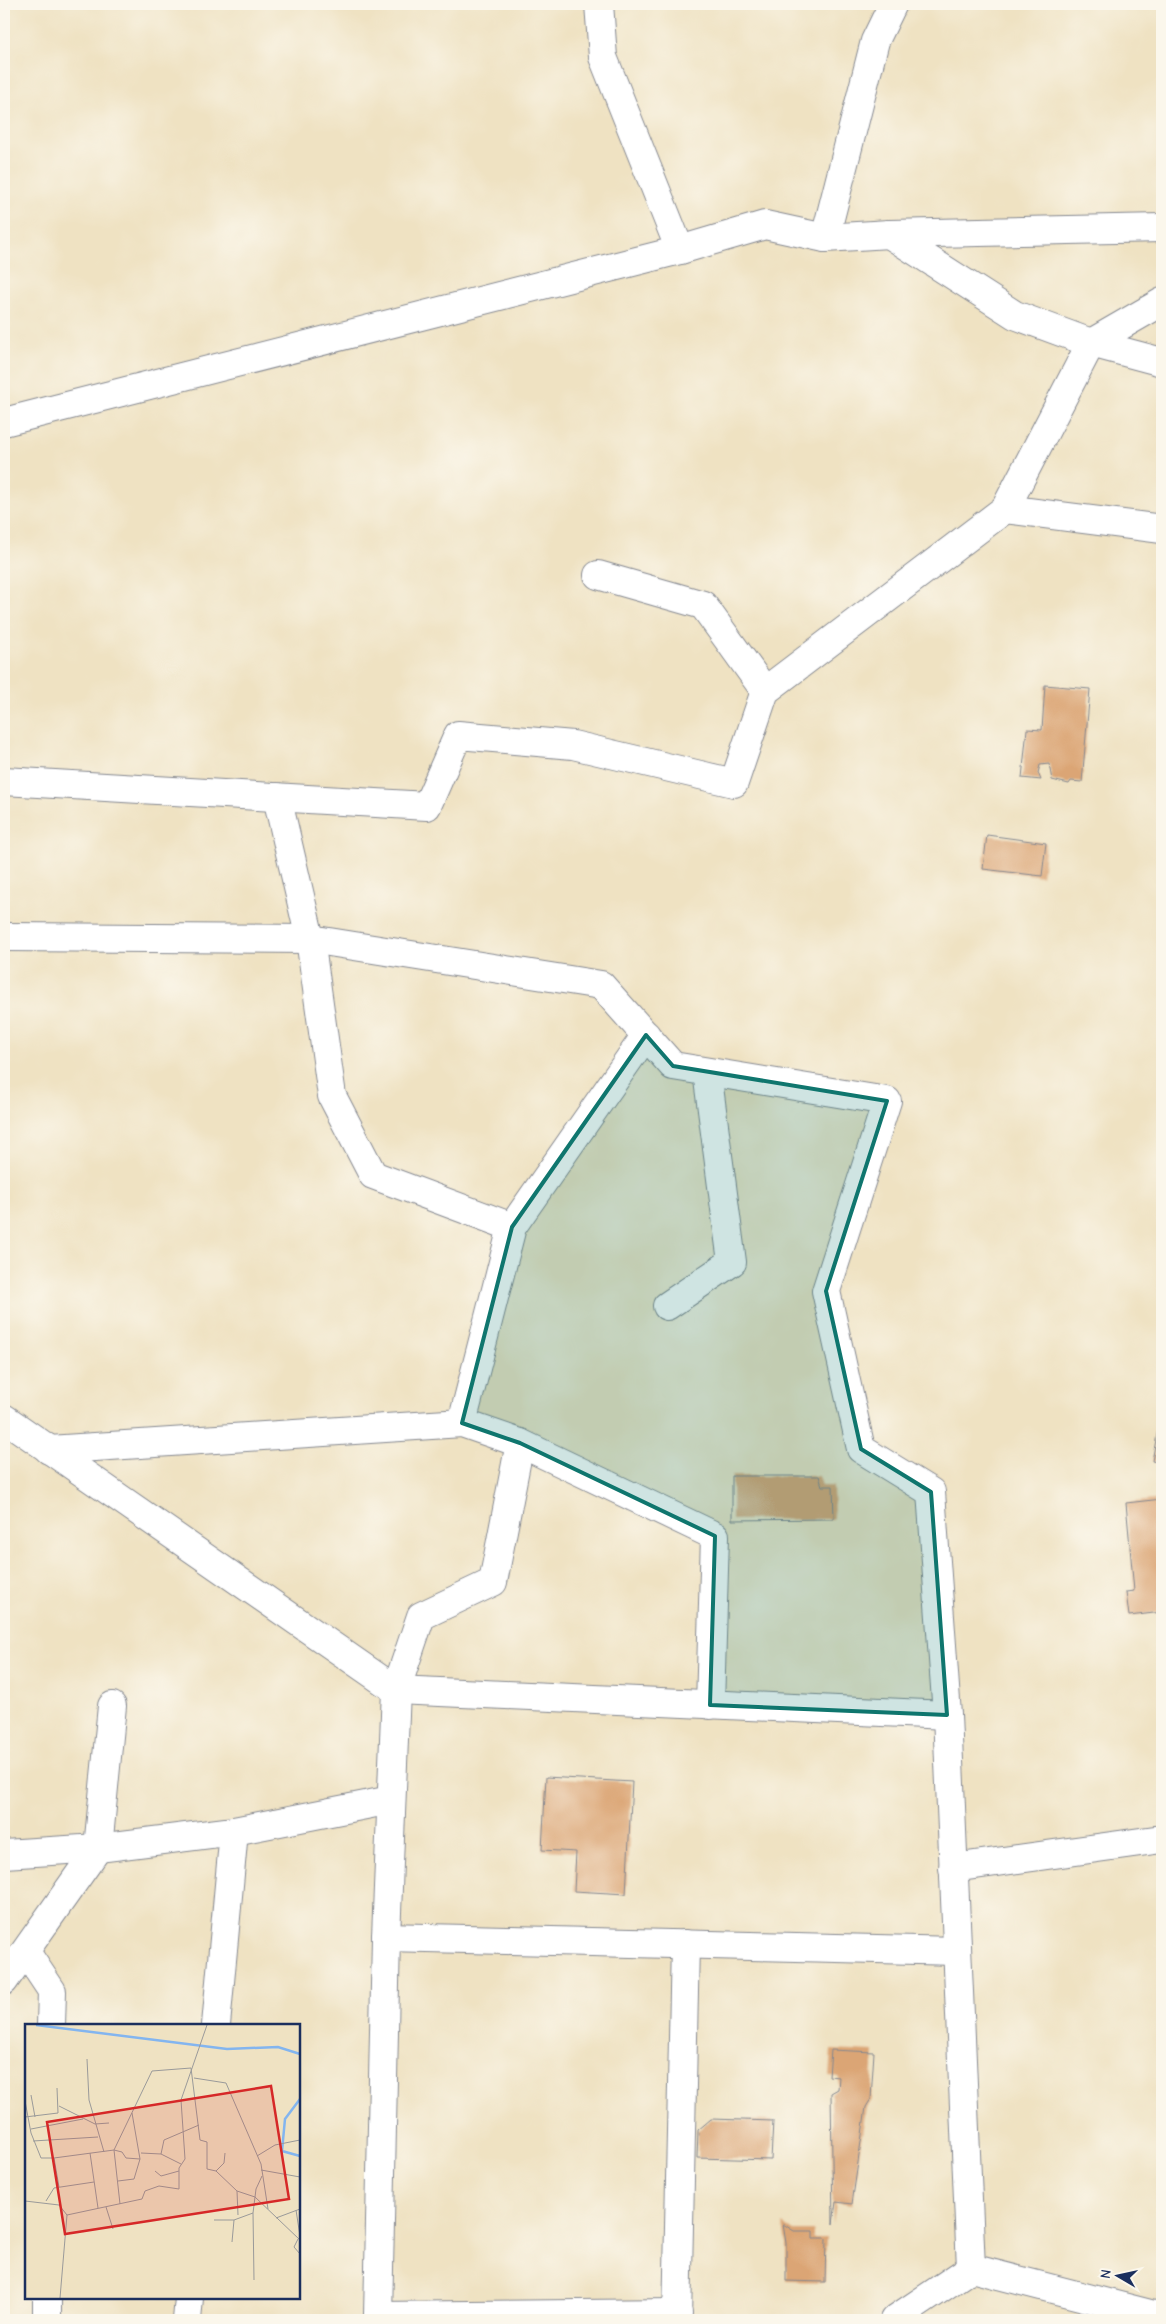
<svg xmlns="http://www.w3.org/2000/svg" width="1166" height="2324" viewBox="0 0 1166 2324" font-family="'Comic Neue',sans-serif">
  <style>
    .building { fill: #dba575 }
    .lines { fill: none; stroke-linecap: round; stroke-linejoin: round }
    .street-casing { stroke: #858890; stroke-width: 30 }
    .street { stroke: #fff; stroke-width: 28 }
    .marked { fill: #0f766e; fill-opacity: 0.2; stroke: #0f766e; stroke-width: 4; stroke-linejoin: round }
    .inset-river { fill: none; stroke: #83b5ef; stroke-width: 2.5 }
    .inset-road { fill: none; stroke: #9a9a9a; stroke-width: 1 }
    .view { fill: #d62828; fill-opacity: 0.15; stroke: #d62828; stroke-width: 2.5 }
    .inset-edge { fill: none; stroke: #1b2f5e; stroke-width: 2.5 }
  </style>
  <rect width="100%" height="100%" fill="#fbf7ec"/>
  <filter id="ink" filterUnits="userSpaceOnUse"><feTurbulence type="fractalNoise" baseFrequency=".02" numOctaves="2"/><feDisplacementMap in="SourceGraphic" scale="10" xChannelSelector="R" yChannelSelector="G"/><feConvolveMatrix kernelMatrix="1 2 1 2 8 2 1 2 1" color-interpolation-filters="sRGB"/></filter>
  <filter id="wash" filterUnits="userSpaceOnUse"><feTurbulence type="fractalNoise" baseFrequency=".0096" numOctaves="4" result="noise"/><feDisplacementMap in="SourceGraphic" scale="20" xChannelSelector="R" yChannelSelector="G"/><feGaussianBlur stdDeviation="1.12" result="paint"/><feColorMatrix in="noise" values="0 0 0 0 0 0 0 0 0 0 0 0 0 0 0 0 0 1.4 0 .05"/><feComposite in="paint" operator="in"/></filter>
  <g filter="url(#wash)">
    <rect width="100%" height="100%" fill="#efe2c2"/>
    <g id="blocks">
      <g class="building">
        <path d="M1045,685L1090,689L1082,782L1071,781L1069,784L1052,780L1049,764L1040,765L1038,773L1041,780L1022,778L1027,729L1042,730Z"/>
        <path d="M987,835L1046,843L1042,876L983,869Z"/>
        <path d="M1161,1413H1162V1463L1152,1461Z"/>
        <path d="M732,1476H819L822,1486H833L834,1519L732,1520Z"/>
        <path d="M1162,1499V1612L1129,1616L1126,1592L1134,1591L1126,1503Z"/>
        <path d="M546,1777L632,1782L626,1894L574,1891L576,1852L542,1850Z"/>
        <path d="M831,2050L874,2052L871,2099L866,2107L852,2204L836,2202L833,2224L831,2093L838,2089L839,2077L829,2076Z"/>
        <path d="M711,2119L773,2121L771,2160L697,2158L698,2130Z"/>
        <path d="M783,2224L794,2231H813V2238H826L825,2282L786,2281V2243Z"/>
      </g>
    </g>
  </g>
  <g filter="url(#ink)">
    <use href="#blocks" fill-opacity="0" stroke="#858890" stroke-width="1"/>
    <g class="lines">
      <g class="street-casing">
        <g id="street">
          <path d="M599,4L603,57L680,250"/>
          <path d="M889,234L1015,315L1091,343L1162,362"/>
          <path d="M825,238L875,41L893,4"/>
          <path d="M4,422L680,250L765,225L825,238L889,234L1162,228"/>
          <path d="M1005,509L1162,529"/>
          <path d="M598,575L703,605L765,691"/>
          <path d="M4,781L427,806L458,735L573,745L734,783L765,691L1005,509L1091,343L1162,302"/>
          <path d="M277,797L310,939L332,1096L373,1175L512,1227"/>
          <path d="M4,937L310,939L601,985L673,1066L887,1101L826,1291L861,1449L931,1492L947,1715L971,2268"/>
          <path d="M667,1306L732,1262L707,1072"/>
          <path d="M4,1418L396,1690L947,1715"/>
          <path d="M462,1423L512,1227L646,1035"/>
          <path d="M520,1443L493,1582L421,1616L396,1690L386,1937L378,2316L678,2313"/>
          <path d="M49,1450L462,1423L520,1443L715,1536L710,1705"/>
          <path d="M4,1854L98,1848L234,1831L391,1800"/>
          <path d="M953,1868L1162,1839"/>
          <path d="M386,1937L957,1951"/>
          <path d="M26,1952L52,1991L51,2025"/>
          <path d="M4,1981L98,1848L112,1706"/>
          <path d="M216,2025L234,1831"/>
          <path d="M47,2320V2298"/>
          <path d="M187,2320L189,2298"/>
          <path d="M677,2320L685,1944"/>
          <path d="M894,2320L971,2268L1162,2317"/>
        </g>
      </g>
      <use href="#street" class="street"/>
    </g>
  </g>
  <path class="marked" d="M646,1035L673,1066L887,1101L826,1291L861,1449L931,1492L947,1715L710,1705L715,1536L520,1443L462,1423L512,1227Z"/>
  <g transform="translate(25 2024)">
    <rect width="275" height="275" fill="#efe2c2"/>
    <path class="inset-river" d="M11,1L202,25L253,23L275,30M275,75L260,95L257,127L275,132"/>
    <path class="inset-road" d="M62,35L64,76L79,128M169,54L201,59L236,140L243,185M6,71L10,93M0,77L6,109L16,134H29M34,82L70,100L84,99M0,93L33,89L32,64M6,105L58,95M8,117L73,113M65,129L73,184M116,129L136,130L156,140M136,130L139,116L174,101M232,132L250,121L275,116M236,146L275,153M130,147L136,152L154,147M191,147L199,139L200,129M93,157L109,155L115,135L107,89M34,163L29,134L89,126L97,128L101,134L115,135M212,167L213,191M0,177L34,181L42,191L35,274M21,177L29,164L69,158M95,180L89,126L127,47L166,44L175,116L182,118V145L191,147L212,167L230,173L275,216M81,183L88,205M271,186L275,212M42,191L117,175L120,167L134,162L154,165V144L160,135L156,76L182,1M251,194L275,185M189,196H209L228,189M273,215L269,223L275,230M207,218L209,196M229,256L228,189L231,165L237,152"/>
    <path class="view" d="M246,62L264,175L40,210L22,98Z"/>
    <rect width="275" height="275" class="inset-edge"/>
  </g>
  <rect width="1166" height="2324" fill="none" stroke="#fbf7ec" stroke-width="20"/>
  <g transform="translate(1118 2276) rotate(279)" stroke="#fbf7ec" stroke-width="4" paint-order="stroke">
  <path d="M0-4L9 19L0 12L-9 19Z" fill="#1b2f5e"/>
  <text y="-8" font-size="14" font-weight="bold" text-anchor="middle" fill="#1b2f5e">N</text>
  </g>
</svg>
